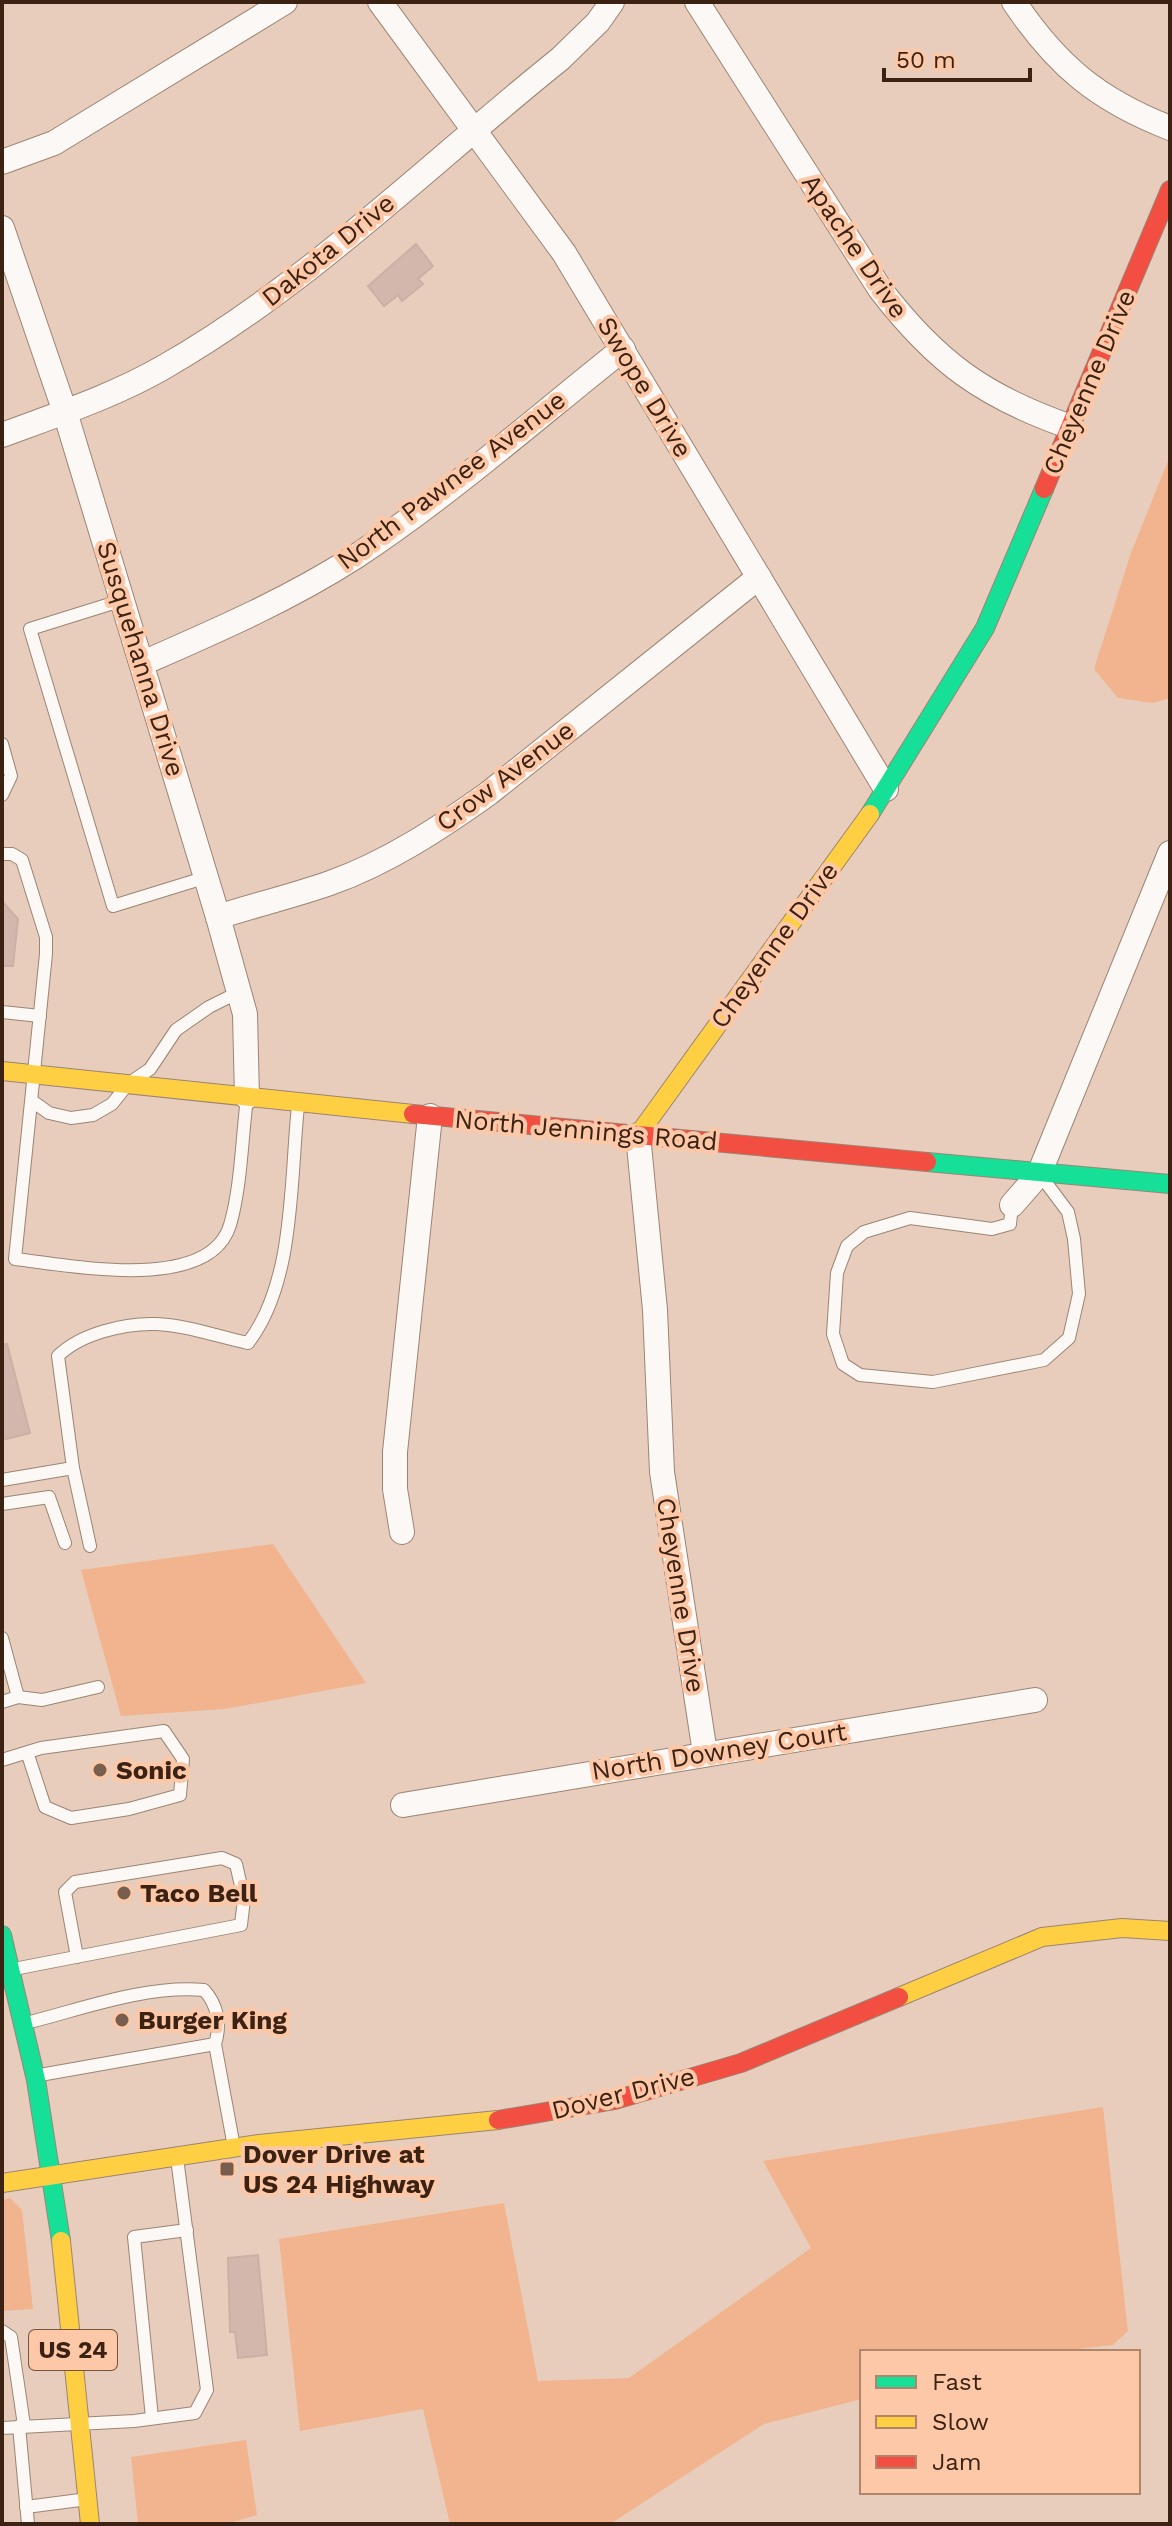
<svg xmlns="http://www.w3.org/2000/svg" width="1172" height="2526" viewBox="0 0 1172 2526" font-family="'Work Sans',sans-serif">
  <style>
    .green { fill: #f1b48e }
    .building { fill: #d3b7ac; stroke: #cbb0a5; stroke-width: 2 }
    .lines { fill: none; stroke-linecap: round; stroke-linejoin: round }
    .lane-casing { stroke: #9b8474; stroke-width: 14 }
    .street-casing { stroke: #9b8474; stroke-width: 26 }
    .fast-casing { stroke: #9b8474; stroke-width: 20 }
    .slow-casing { stroke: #9b8474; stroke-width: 20 }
    .jam-casing { stroke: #9b8474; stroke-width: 20 }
    .lane { stroke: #fcf8f5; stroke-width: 12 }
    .street { stroke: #fcf8f5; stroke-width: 24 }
    .fast { stroke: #16e098; stroke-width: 18 }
    .slow { stroke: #ffcf43; stroke-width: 18 }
    .jam { stroke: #f24e42; stroke-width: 18 }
    .poi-dot { fill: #785e4e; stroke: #fdc8a8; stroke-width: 3 }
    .labels { text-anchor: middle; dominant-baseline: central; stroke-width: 8; stroke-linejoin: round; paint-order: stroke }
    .shield { fill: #fdc8a8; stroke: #755440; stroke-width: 2 }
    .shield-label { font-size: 24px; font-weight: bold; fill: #3b2213 }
    .street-label { font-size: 26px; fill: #3b2213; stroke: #fdc8a8 }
    .poi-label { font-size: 26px; font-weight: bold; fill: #3b2213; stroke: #fdc8a8; text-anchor: start }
  </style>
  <rect width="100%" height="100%" fill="#e9cdbc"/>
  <g class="green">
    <path d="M1170,456V698L1153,703L1118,698L1094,669L1131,553Z"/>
    <path d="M273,1544L366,1683L225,1709L121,1716L81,1570Z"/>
    <path d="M1103,2107L1128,2331L1113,2345L1052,2352H862V2399L764,2424L610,2524H450L423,2409L300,2431L279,2239L504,2203L538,2381L629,2378L811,2248L763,2161Z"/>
    <path d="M10,2198L22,2210L33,2309L2,2311V2200Z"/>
    <path d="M246,2440L257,2515L226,2524H138L131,2457Z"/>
  </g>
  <g class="building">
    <path d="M416,244L433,266L418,279L423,284L402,301L398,295L384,306L368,286Z"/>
    <path d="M2,901L18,919L13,966H2Z"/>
    <path d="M7,1344L30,1433L2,1440V1345Z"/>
    <path d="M258,2255L267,2355L238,2358L235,2332H230L228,2258Z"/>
  </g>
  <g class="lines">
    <g class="lane-casing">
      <g id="lane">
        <path d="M123,600L30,629L113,906L207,877"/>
        <path d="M2,744L11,776L2,795"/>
        <path d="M2,854H12L22,860L46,937V954L15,1259C69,1265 209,1294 230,1225C241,1188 242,1137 247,1098"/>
        <path d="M2,1012L40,1016"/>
        <path d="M32,1101L49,1113L71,1118L93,1115L112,1104L128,1084L150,1069L176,1030L209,1007L239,992"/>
        <path d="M1012,1205L1010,1224L992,1229L910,1218L864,1232L847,1246L837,1273L833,1334L843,1364L860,1375L933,1382L1044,1360L1069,1338L1079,1294L1074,1239L1068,1212L1044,1180"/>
        <path d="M73,1468L90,1546"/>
        <path d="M2,1480L73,1468L58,1356C80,1334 124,1323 156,1324C186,1325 219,1337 248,1343C295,1282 290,1181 298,1106"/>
        <path d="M2,1504L49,1497L65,1543"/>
        <path d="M2,1638L18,1697L2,1702"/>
        <path d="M18,1697L42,1700L98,1687"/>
        <path d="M2,1760L41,1748L164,1731L183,1759L180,1795L129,1809L71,1818L45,1807L28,1755"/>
        <path d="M19,1968L241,1925L244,1899L236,1864L222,1858L75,1882L65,1892L77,1957"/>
        <path d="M30,2022C85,2008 147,1985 204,1990C218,2005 221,2025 215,2044L40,2075"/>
        <path d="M215,2044L234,2147"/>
        <path d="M2,2331L11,2337L24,2425"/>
        <path d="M152,2418L134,2237L187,2230"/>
        <path d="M19,2426L28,2524"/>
        <path d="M2,2428L134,2421L195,2413L207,2390L177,2158"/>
        <path d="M26,2507L80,2500"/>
      </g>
    </g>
    <g class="street-casing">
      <g id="street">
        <path d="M380,2L564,253L886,789"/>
        <path d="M697,2L880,289C936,362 984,397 1071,427"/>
        <path d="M1014,2C1057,66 1098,100 1170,128"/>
        <path d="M2,162L54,143L285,2"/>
        <path d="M2,228L65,412L218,917L245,1014L247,1097"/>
        <path d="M2,435C56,415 114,396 164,367C309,284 430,163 560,59L598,22L612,2"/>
        <path d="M143,663C216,631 288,600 355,557C449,495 535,419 623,349"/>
        <path d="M218,917C255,905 293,896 330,883C387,863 440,828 489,793L759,577"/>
        <path d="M638,1135L655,1310L662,1472L705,1753"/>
        <path d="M1012,1205L1039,1174L1170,853"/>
        <path d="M402,1532L395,1489V1452L430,1116"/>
        <path d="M403,1805L1035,1700"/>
      </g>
    </g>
    <g class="fast-casing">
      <g id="fast">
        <path d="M870,814L985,628L1044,489"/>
        <path d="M927,1162L1170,1184"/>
        <path d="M2,1935L36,2080L61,2241"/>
      </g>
    </g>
    <g class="slow-casing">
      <g id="slow">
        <path d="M2,1071L413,1114"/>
        <path d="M638,1135L870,814"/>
        <path d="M899,1997L1042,1937L1122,1928L1170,1931"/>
        <path d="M2,2183L259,2144L498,2120"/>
        <path d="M61,2241L90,2524"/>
      </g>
    </g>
    <g class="jam-casing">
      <g id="jam">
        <path d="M1044,489L1170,190"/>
        <path d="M413,1114L927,1162"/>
        <path d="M498,2120L615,2100L741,2063L899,1997"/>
      </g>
    </g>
    <use href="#lane" class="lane"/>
    <use href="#street" class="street"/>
    <use href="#fast" class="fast"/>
    <use href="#slow" class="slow"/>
    <use href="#jam" class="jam"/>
  </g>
  <g class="poi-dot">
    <circle cx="100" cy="1770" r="8"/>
    <circle cx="124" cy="1893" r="8"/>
    <circle cx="122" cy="2020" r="8"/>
    <rect x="219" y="2161" width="16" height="16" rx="4"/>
  </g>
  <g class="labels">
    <rect class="shield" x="29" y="2330" width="88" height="40" rx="6"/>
    <g class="shield-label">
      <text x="73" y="2350">US 24</text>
    </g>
    <g class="street-label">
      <text transform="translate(855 246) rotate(56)">Apache Drive</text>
      <text transform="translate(328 250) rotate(-39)">Dakota Drive</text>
      <text transform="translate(1089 382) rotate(-67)">Cheyenne Drive</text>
      <text transform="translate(645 387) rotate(59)">Swope Drive</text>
      <text transform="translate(451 480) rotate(-37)">North Pawnee Avenue</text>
      <text transform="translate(141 659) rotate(73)">Susquehanna Drive</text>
      <text transform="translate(505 776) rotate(-37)">Crow Avenue</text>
      <text transform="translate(774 945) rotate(-54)">Cheyenne Drive</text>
      <text transform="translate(586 1130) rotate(5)">North Jennings Road</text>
      <text transform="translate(681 1595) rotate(81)">Cheyenne Drive</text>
      <text transform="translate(719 1751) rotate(-9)">North Downey Court</text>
      <text transform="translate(623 2093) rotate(-14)">Dover Drive</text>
    </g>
    <g class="poi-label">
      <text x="116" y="1770">Sonic</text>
      <text x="140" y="1893">Taco Bell</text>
      <text x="138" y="2020">Burger King</text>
      <text x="243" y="2154">Dover Drive at<tspan x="243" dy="30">US 24 Highway</tspan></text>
    </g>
  </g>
  <rect width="1172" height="2526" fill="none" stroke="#3b2213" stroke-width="8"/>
  <rect x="860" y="2350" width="280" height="144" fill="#fdc8a8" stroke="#af866c" stroke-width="2"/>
  <rect x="876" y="2376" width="40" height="12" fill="#16e098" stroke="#af866c" stroke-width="2"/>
  <text x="932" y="2390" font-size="24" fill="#3b2213">Fast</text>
  <rect x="876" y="2416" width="40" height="12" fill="#ffcf43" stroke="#af866c" stroke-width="2"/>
  <text x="932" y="2430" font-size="24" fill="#3b2213">Slow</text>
  <rect x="876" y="2456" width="40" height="12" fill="#f24e42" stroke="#af866c" stroke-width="2"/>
  <text x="932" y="2470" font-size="24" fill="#3b2213">Jam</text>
  <path d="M884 68v12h146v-12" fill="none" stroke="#3b2213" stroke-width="4"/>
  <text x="896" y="68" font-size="24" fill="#3b2213" stroke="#fdc8a8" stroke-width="6" paint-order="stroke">50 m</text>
</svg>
